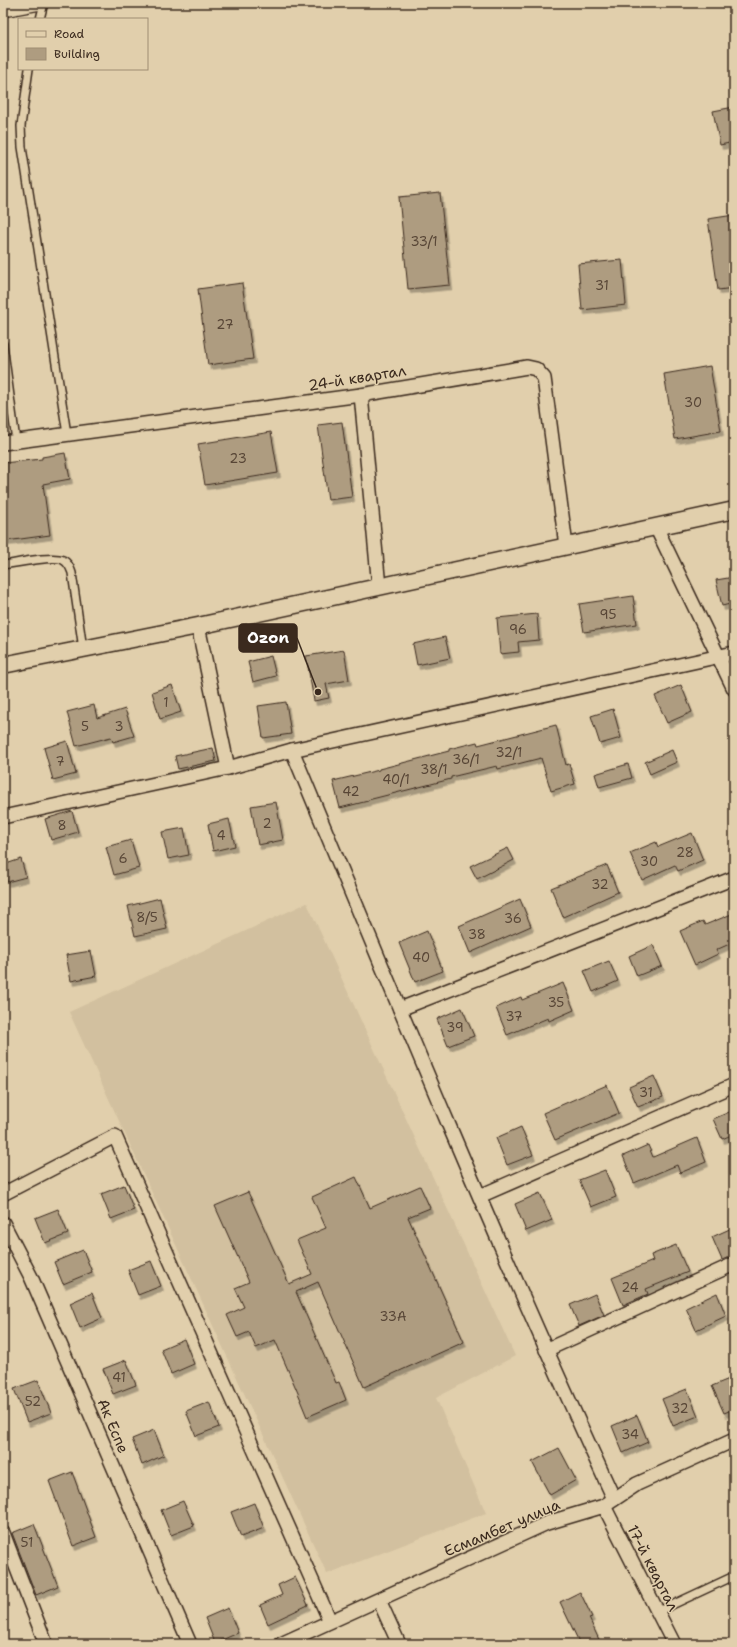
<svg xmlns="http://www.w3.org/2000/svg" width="737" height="1647" viewBox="0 0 737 1647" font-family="'Shantell Sans',sans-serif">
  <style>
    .built { fill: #d2c09f }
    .building { fill: #ae9c80; stroke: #3b2a1e; filter: url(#shadow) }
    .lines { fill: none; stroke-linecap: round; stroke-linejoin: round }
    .service-casing { stroke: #3b2a1e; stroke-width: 10 }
    .minor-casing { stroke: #3b2a1e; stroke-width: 16 }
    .tertiary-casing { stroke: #3b2a1e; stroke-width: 19 }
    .service { stroke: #e1cfac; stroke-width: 7 }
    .minor { stroke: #e1cfac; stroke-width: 13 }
    .tertiary { stroke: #e1cfac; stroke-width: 16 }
    .labels { text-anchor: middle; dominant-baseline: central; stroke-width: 3; stroke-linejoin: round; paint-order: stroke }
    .number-label { font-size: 13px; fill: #584636 }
    .street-label { font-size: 15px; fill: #3b2a1e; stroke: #e1cfac }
    .leader { fill: none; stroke: #3b2a1e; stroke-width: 1.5 }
    .callout-dot { fill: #3b2a1e; stroke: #e1cfac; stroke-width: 1.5 }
    .callout { fill: #3b2a1e; stroke: #3b2a1e; stroke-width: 1.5 }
    .callout-label { font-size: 16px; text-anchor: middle; font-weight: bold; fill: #fff }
  </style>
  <defs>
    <filter id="shadow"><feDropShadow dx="2.5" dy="4.5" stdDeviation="0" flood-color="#0004"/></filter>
  </defs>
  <rect width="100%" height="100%" fill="#e1cfac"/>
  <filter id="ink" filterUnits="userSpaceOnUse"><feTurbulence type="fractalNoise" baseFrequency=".025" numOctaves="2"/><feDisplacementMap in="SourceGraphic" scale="8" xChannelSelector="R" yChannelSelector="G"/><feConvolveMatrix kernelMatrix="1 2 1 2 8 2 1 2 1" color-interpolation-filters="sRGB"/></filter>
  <g filter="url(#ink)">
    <path class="built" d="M307,903L515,1356L436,1398L486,1513L327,1574L69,1012Z"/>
    <g class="building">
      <path d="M734,107V142L720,145L713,111Z"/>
      <path d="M440,193L450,285L408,289L399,197Z"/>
      <path d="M734,215V288L718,290L708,219Z"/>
      <path d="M622,260L626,305L582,310L578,264Z"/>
      <path d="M242,283L253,359L208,365L198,289Z"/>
      <path d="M710,366L721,431L675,439L664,374Z"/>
      <path d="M342,422L352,497L328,500L318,425Z"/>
      <path d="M271,432L278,473L205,485L198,444Z"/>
      <path d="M65,453L70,479L43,484L50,535L6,541L3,523V463L42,459V457Z"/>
      <path d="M734,577V603L722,606L716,580Z"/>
      <path d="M633,596L637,624L584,632L579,604Z"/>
      <path d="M537,614L539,640L518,642L519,652L500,654L497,618Z"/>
      <path d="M445,637L450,658L417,665L413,644Z"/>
      <path d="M344,650L349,680L326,684L329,698L314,701L306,656Z"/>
      <path d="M271,656L276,676L253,682L248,662Z"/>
      <path d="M172,685L181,712L160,719L152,692Z"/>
      <path d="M681,685L692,712L667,723L655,696Z"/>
      <path d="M286,702L291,734L263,738L258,706Z"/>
      <path d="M94,705L97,718L125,709L134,736L113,742L111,737L76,746L67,712Z"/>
      <path d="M613,709L621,738L600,744L591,716Z"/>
      <path d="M556,725L566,765L569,764L575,784L551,791L541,758L498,769L497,766L451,777V779L368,800V801L340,808L333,781L379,770V769L449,751V749L477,742L478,745Z"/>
      <path d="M67,741L76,774L53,780L44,748Z"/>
      <path d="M213,748L216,761L178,769L175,756Z"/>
      <path d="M672,750L677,762L650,774L645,762Z"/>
      <path d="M628,764L632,778L599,787L595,774Z"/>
      <path d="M276,802L283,840L258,845L251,806Z"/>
      <path d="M72,811L78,832L51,840L45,819Z"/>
      <path d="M229,819L235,846L213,851L208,824Z"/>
      <path d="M184,828L189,855L168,859L162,832Z"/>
      <path d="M692,833L703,860L678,871L675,865L642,880L630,853L656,842L658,847Z"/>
      <path d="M131,840L139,868L114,875L106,847Z"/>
      <path d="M508,848L514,860L477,879L470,866Z"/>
      <path d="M21,859L26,877L7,882L3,865Z"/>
      <path d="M607,865L618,892L563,917L551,888Z"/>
      <path d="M160,898L167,929L135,936L128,906Z"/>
      <path d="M520,899L531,926L470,953L459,926Z"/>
      <path d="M734,913V942L716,950L718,954L695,965L680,931L703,921L705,925Z"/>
      <path d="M427,931L443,971L415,982L399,943Z"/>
      <path d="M653,945L662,966L637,976L629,956Z"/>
      <path d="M91,951L96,976L71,981L66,955Z"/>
      <path d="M609,961L618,981L593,992L584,971Z"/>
      <path d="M563,983L574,1010L549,1021L548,1018L507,1035L496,1008L521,997L522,1000Z"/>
      <path d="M462,1008L474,1036L448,1046L437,1019Z"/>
      <path d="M654,1076L663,1097L638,1107L629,1087Z"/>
      <path d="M607,1085L619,1113L555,1140L543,1113Z"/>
      <path d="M734,1110V1134L722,1139L713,1119Z"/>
      <path d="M521,1127L533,1155L507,1165L496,1138Z"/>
      <path d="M697,1138L706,1162L680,1173L677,1165L634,1183L623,1156L648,1145L653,1157Z"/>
      <path d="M605,1170L616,1197L591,1207L579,1180Z"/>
      <path d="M356,1177L370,1208L420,1186L430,1208L408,1217L464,1342L364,1387L318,1282L296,1292L336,1383L339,1382L346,1400L307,1417L300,1400H301L275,1340L256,1348L249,1332L237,1337L227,1315L244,1307L235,1288L249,1282L215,1206L248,1192L289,1284L312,1274L297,1240L326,1228L312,1197Z"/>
      <path d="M124,1185L134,1210L111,1219L101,1194Z"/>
      <path d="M540,1193L552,1220L526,1231L515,1204Z"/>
      <path d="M58,1209L68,1234L45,1243L35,1218Z"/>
      <path d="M734,1227V1255L722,1260L712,1237Z"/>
      <path d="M676,1245L688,1272L646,1289L648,1294L623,1305L612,1278L653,1261L651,1255Z"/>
      <path d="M83,1250L92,1272L63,1284L54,1262Z"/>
      <path d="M151,1261L161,1286L138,1295L128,1270Z"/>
      <path d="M92,1293L102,1318L80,1328L70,1303Z"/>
      <path d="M717,1293L726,1316L696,1330L686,1308Z"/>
      <path d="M595,1294L604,1315L579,1326L570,1305Z"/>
      <path d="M184,1339L194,1364L171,1374L161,1349Z"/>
      <path d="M126,1360L136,1385L113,1394L103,1369Z"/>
      <path d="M734,1377V1409L724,1413L712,1386Z"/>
      <path d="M38,1380L51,1413L27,1422L14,1389Z"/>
      <path d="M687,1389L698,1416L673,1426L662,1399Z"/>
      <path d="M209,1402L219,1427L196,1436L186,1411Z"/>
      <path d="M637,1415L648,1442L623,1453L612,1426Z"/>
      <path d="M154,1430L164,1455L142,1465L132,1439Z"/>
      <path d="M559,1448L576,1480L550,1495L532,1462Z"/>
      <path d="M72,1472L96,1537L73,1546L49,1481Z"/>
      <path d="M183,1501L194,1526L171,1535L161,1510Z"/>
      <path d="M254,1503L264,1528L241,1537L231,1512Z"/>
      <path d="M34,1524L58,1586L36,1595L12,1533Z"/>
      <path d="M295,1577L308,1605L268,1624L260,1605L282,1595L278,1585Z"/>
      <path d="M580,1592L592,1617L589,1618L601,1644H580L560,1602Z"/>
      <path d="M228,1608L238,1633L215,1643L205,1618Z"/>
    </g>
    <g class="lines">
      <g class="service-casing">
        <g id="service">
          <path d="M40,19L44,3"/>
          <path d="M29,69L21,126L22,147L67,434"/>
          <path d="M3,344L16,441"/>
          <path d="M4,565C17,563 53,555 63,560C69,563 70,568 72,573L83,649"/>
          <path d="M657,1612L734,1576"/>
        </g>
      </g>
      <g class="minor-casing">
        <g id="minor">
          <path d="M3,10L40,3"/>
          <path d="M361,395L379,587"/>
          <path d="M3,443L361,395L527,367L536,369L544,378L566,546"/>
          <path d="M656,527L734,689"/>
          <path d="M198,626L228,768L292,750C396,1001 500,1252 614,1499"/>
          <path d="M292,750L734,653"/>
          <path d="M3,817L228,768"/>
          <path d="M400,1009L734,878"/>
          <path d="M3,1194L115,1136L330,1621"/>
          <path d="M480,1196L734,1085"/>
          <path d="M3,1223L31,1277L190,1644"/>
          <path d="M546,1350L734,1264"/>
          <path d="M604,1506L674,1644"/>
          <path d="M3,1533L46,1644"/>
          <path d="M379,1600L399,1644"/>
          <path d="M281,1644L547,1523L604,1506L637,1484L734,1440"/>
        </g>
      </g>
      <g class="tertiary-casing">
        <path id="tertiary" d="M3,665L198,626L734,510"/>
      </g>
      <use href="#service" class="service"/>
      <use href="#minor" class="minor"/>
      <use href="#tertiary" class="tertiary"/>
    </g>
  </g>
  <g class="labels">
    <g class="number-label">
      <text x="424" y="241">33/1</text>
      <text x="602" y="285">31</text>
      <text x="225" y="324">27</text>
      <text x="693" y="402">30</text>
      <text x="238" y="458">23</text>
      <text x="608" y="614">95</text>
      <text x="518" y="629">96</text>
      <text x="166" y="702">1</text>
      <text x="85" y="726">5</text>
      <text x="119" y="726">3</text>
      <text x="509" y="752">32/1</text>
      <text x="466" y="759">36/1</text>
      <text x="60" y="761">7</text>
      <text x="434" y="769">38/1</text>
      <text x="396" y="779">40/1</text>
      <text x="351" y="791">42</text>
      <text x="267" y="823">2</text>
      <text x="62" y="825">8</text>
      <text x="221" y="835">4</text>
      <text x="685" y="852">28</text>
      <text x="123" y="858">6</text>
      <text x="649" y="861">30</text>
      <text x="600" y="884">32</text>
      <text x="147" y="917">8/5</text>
      <text x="513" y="918">36</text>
      <text x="477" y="934">38</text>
      <text x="421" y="957">40</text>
      <text x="556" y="1002">35</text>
      <text x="514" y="1016">37</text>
      <text x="455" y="1027">39</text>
      <text x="646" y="1092">31</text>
      <text x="630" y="1287">24</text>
      <text x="393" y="1316">33А</text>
      <text x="119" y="1377">41</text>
      <text x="33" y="1401">52</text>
      <text x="680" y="1408">32</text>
      <text x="630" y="1434">34</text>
      <text x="27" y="1542">51</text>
    </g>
    <g class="street-label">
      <text transform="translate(357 378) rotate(-9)">24-й квартал</text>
      <text transform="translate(113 1426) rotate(67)">Ак Еспе</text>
      <text transform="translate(502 1528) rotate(-23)">Есмамбет улица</text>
      <text transform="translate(653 1568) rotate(63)">17-й квартал</text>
    </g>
  </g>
  <path class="leader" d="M318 692L297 638"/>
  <circle class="callout-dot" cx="318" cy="692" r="4"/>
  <rect class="callout" x="239" y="624" width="58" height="28" rx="4"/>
  <g class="callout-label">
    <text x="268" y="643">Ozon</text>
  </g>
  <rect width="737" height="1647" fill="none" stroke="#e1cfac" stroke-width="16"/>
  <rect x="8" y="8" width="721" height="1631" fill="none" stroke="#3b2a1e" stroke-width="1.5" filter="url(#ink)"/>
  <rect x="18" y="18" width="130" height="52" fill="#e1cfac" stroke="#9f8d73"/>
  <rect x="26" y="31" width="20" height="6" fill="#e1cfac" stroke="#9f8d73"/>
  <text x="54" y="38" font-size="12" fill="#3b2a1e">Road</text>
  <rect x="26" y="48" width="20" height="12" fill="#ae9c80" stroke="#9f8d73"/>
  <text x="54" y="58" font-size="12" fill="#3b2a1e">Building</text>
</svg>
